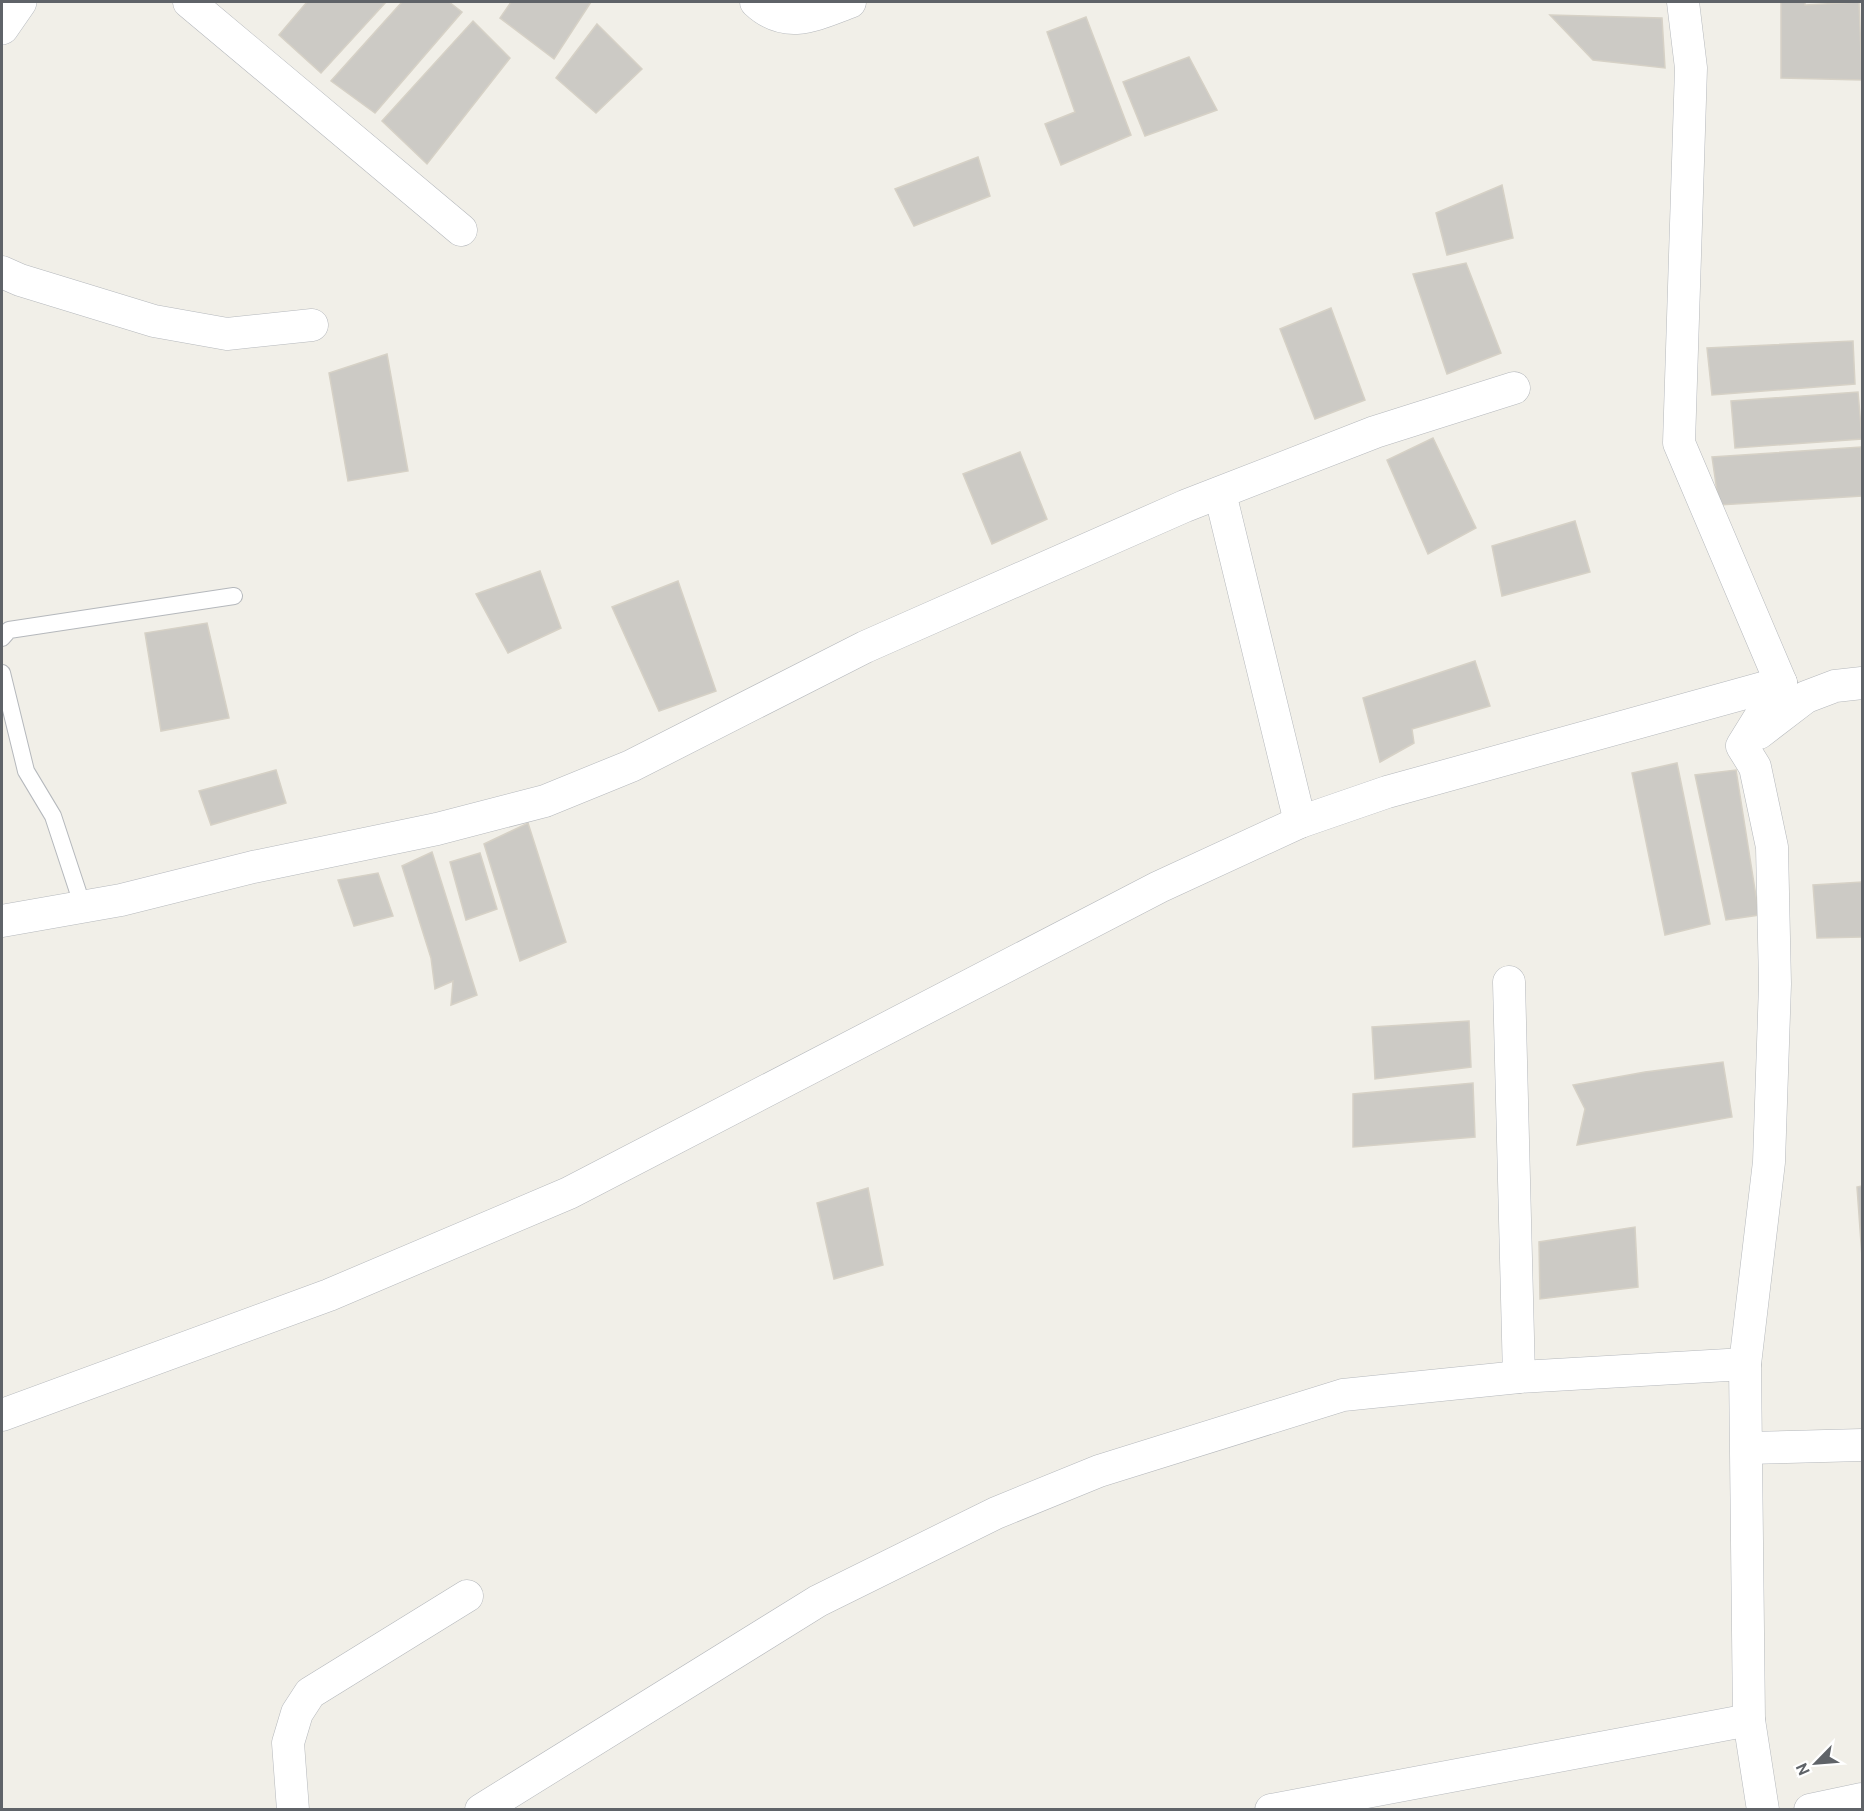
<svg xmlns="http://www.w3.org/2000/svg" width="1864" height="1811" viewBox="0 0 1864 1811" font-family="Cabin,sans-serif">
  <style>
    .building { fill: #cccac5; stroke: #d6d1c6; stroke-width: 1.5 }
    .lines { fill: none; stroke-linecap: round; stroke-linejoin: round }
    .service-casing { stroke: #b5b8bc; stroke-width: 18 }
    .minor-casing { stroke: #b5b8bc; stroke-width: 33 }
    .secondary-casing { stroke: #b6babf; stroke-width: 34 }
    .service { stroke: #fff; stroke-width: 16 }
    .minor { stroke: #fff; stroke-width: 32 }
    .secondary { stroke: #fff; stroke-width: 33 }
  </style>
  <rect width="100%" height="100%" fill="#f1efe8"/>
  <g class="building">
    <path d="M307,2H386L321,73L279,35Z"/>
    <path d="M402,2H449L462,12L375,113L331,81Z"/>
    <path d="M511,2H591L554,59L500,18Z"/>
    <path d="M1781,2H1805V5L1859,2L1862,80L1781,78Z"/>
    <path d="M1550,15L1662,18L1665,68L1593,60Z"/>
    <path d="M1086,17L1131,135L1061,165L1045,124L1075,112L1047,32Z"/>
    <path d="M473,21L510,58L427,164L382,121Z"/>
    <path d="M597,24L642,69L596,113L556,78Z"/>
    <path d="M1189,57L1217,110L1145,136L1123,82Z"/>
    <path d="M978,157L990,196L914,226L895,189Z"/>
    <path d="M1502,185L1513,238L1447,255L1436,213Z"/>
    <path d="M1466,263L1501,353L1447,374L1413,274Z"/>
    <path d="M1331,308L1365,400L1315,419L1280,329Z"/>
    <path d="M1853,341L1855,384L1712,395L1707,348Z"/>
    <path d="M387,354L408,471L348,481L329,373Z"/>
    <path d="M1858,392L1862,439L1735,448L1731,401Z"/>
    <path d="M1433,438L1476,528L1428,554L1387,460Z"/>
    <path d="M1861,447L1862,496L1719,505L1712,457Z"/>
    <path d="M1020,452L1047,519L992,544L963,474Z"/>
    <path d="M1575,521L1590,572L1502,596L1492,546Z"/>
    <path d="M540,571L561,628L508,653L476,594Z"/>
    <path d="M678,581L716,691L659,711L612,607Z"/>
    <path d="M207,623L229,718L161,731L145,633Z"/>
    <path d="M1475,661L1490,706L1412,729L1414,743L1380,762L1363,698Z"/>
    <path d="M1677,763L1710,924L1665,935L1632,773Z"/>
    <path d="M276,770L286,803L211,825L199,791Z"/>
    <path d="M1736,770L1759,915L1726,920L1695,775Z"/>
    <path d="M528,823L566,942L520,961L484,844Z"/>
    <path d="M432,852L477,995L451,1005L453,981L435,989L431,958L402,866Z"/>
    <path d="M480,853L497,909L466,920L450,862Z"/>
    <path d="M378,873L393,916L354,926L338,880Z"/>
    <path d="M1862,882V937L1817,938L1813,885Z"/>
    <path d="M1469,1021L1471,1067L1375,1079L1372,1027Z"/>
    <path d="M1723,1062L1732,1117L1577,1145L1585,1109L1573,1085L1645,1072Z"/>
    <path d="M1473,1083L1475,1137L1353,1147V1094Z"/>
    <path d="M1862,1186V1257L1857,1187Z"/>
    <path d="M868,1188L883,1265L834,1279L817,1203Z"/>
    <path d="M1635,1227L1638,1287L1540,1299L1539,1242Z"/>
  </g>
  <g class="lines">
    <g class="service-casing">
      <g id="service">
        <path d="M2,638L9,630L234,596"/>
        <path d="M2,673L26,771L53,816L83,907"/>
      </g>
    </g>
    <g class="minor-casing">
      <g id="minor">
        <path d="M189,2L461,230"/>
        <path d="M756,2C787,31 817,14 850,2"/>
        <path d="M1683,2L1691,68L1679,443L1781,683L1742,746L1755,767L1772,847L1775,984L1769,1162L1745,1364L1749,1720L1763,1810"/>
        <path d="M2,272L20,280L154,321L227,334L312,325"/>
        <path d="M1220,493L1300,822"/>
        <path d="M1759,733L1806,697L1835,686L1862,683"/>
        <path d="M2,921L121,900L253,867L437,829L545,801L631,766L865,647L1185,506L1375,432L1514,388"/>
        <path d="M1509,982L1519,1377"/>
        <path d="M2,1415L329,1295L569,1193L1159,887L1300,822L1387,792L1781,683"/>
        <path d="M1747,1448L1862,1445"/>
        <path d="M293,1810L288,1743L297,1713L310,1693L467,1596"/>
        <path d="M481,1810L818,1601L996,1513L1099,1471L1343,1395L1519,1377L1745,1364"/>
        <path d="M1271,1810L1749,1720"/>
        <path d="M1810,1810L1862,1799"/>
      </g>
    </g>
    <g class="secondary-casing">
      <path id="secondary" d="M2,28L20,2"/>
    </g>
    <use href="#service" class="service"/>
    <use href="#minor" class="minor"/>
    <use href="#secondary" class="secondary"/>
  </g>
  <rect width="1864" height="1811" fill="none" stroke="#5f6368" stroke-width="6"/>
  <g transform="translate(1816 1763) rotate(245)" stroke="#ffffff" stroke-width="4.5" paint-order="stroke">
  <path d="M0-4.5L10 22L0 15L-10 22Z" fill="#5f6368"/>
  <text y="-9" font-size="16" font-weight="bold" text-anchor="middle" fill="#5f6368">N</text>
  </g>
</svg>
